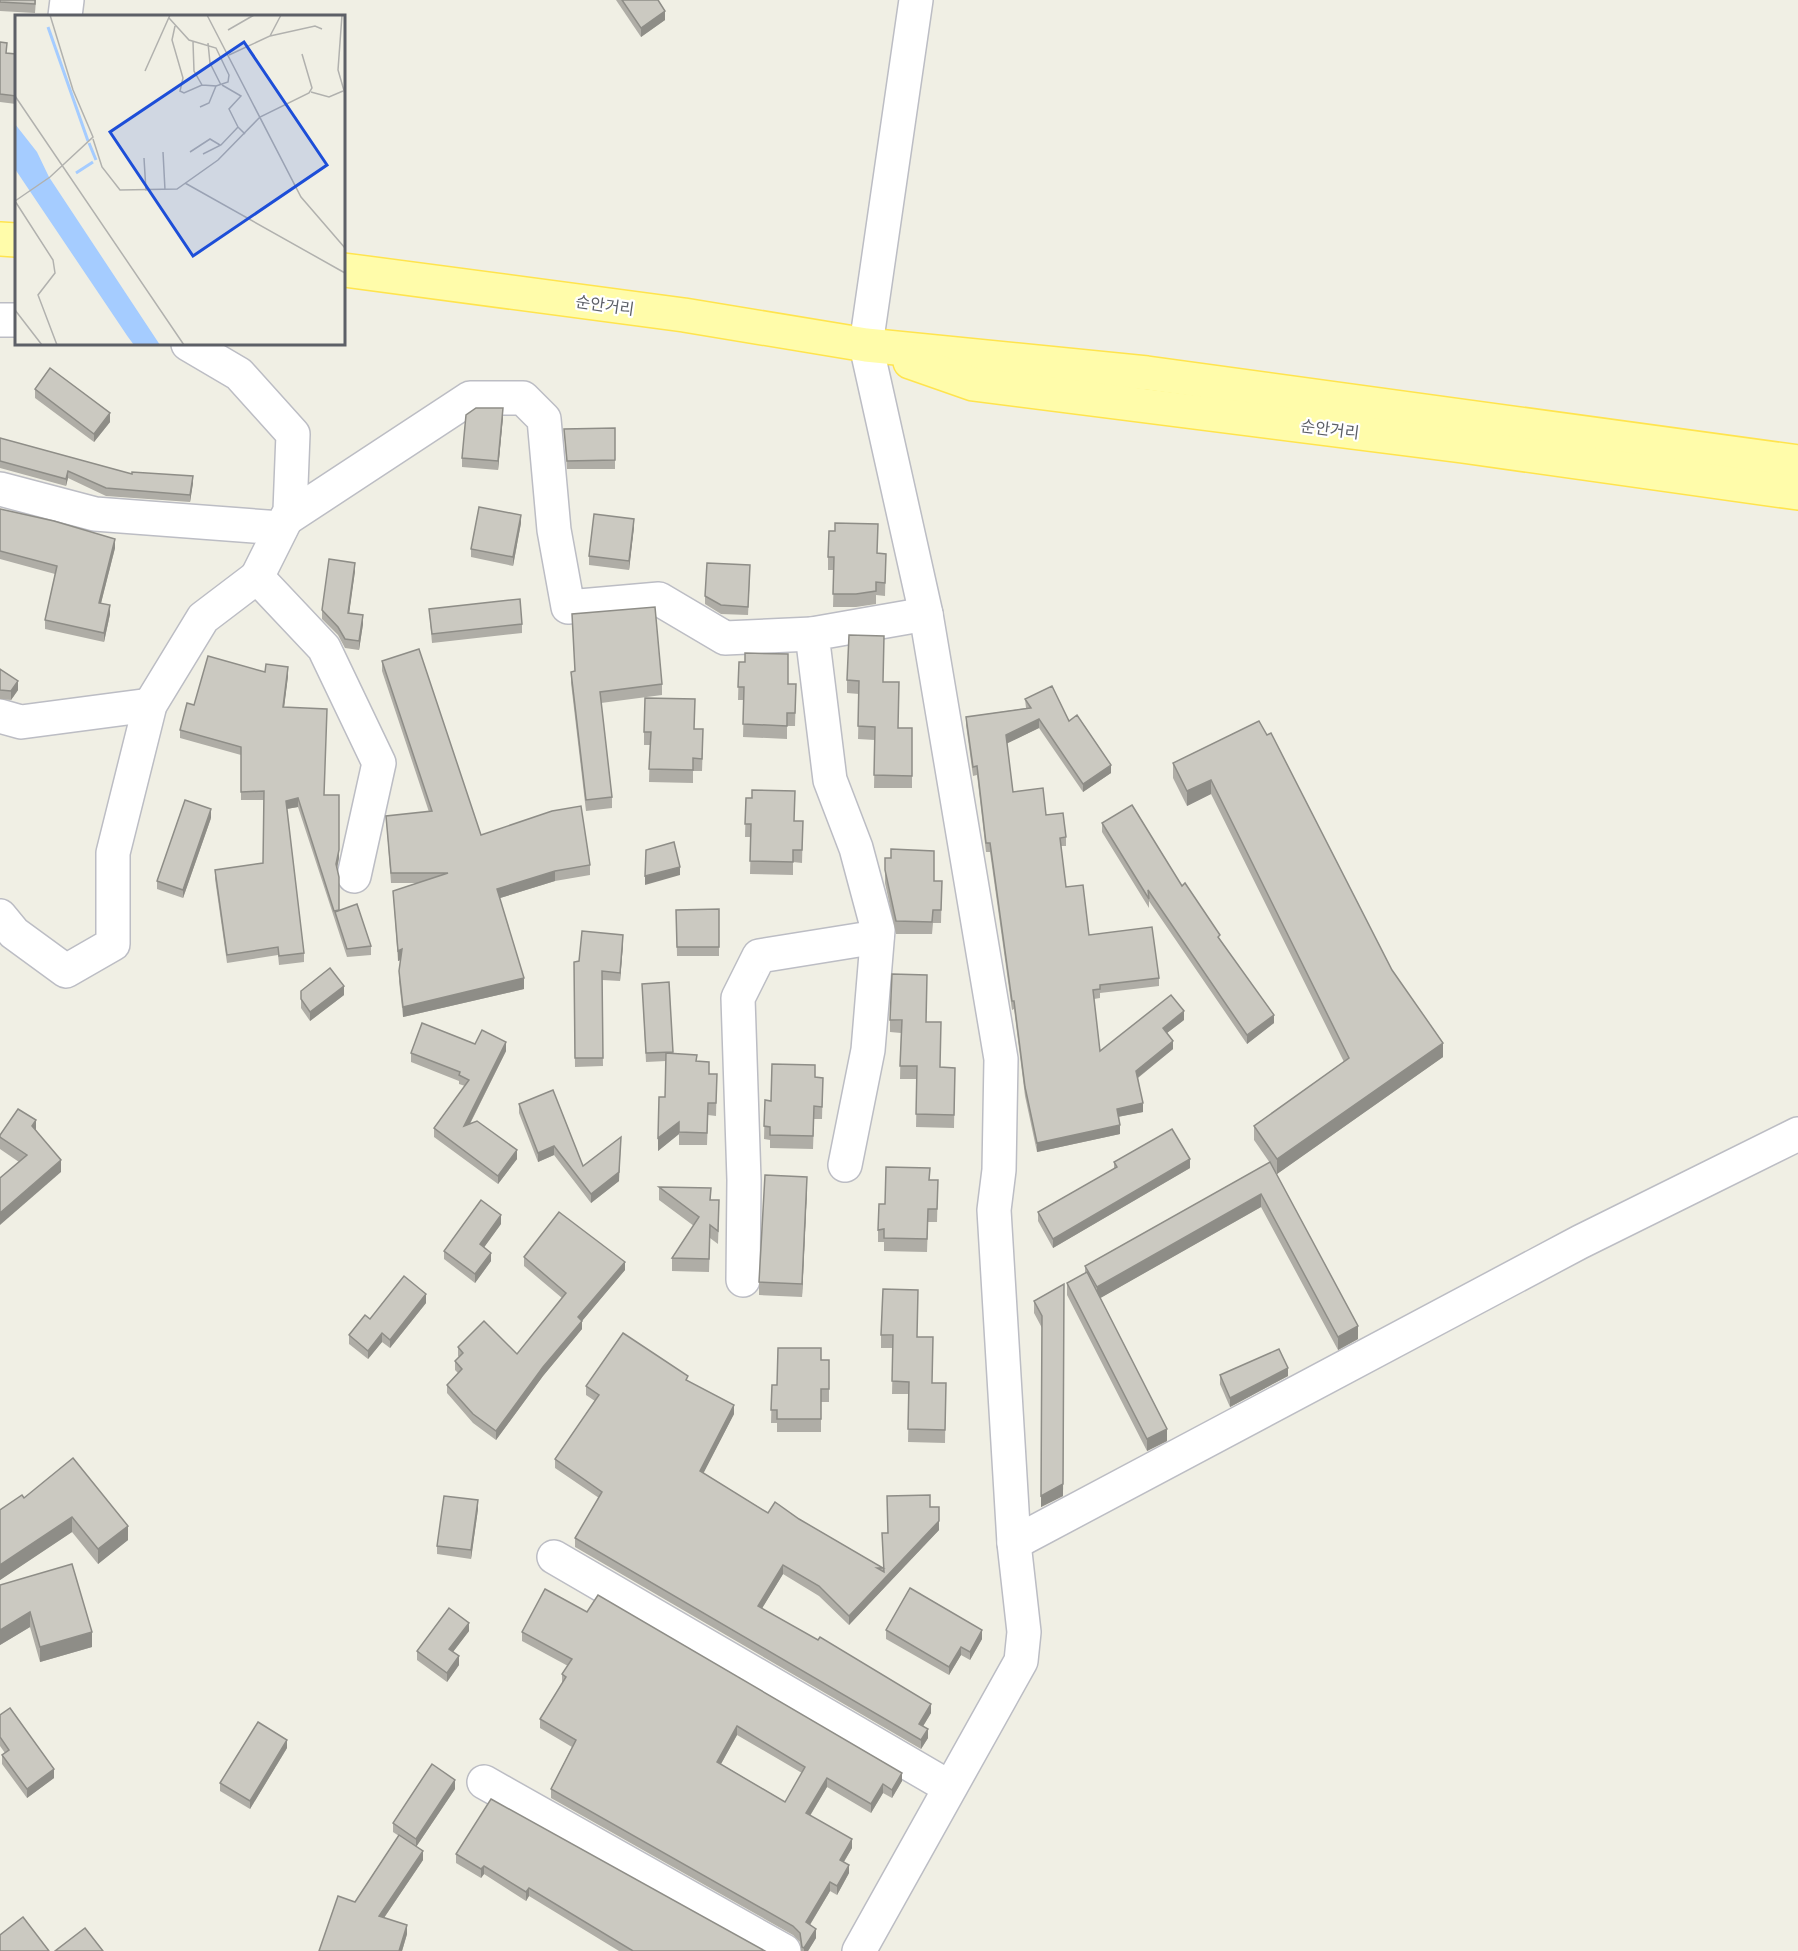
<svg xmlns="http://www.w3.org/2000/svg" width="1798" height="1951" viewBox="0 0 1798 1951" font-family="Inter,'Noto Sans KR',sans-serif">
  <style>
    .lines { fill: none; stroke-linecap: round; stroke-linejoin: round }
    .minor-casing { stroke: #bcbdc4; stroke-width: 36 }
    .major-casing { stroke: #ffe44e; stroke-width: 36 }
    .minor { stroke: #fff; stroke-width: 33 }
    .major { stroke: #fffcaa; stroke-width: 33 }
    .wall { fill: #afada6; fill-rule: evenodd }
    .shaded-wall { fill: #8e8d87 }
    .building { fill: #cbc9c1; stroke: #8e8d87; stroke-width: 1.5; fill-rule: evenodd }
    .labels { text-anchor: middle; dominant-baseline: central; stroke-width: 4.5; stroke-linejoin: round; paint-order: stroke }
    .street-label { font-size: 16px; fill: #5c5f66; stroke: #fff }
    .inset-river { fill: none; stroke: #a5ccff; stroke-width: 3 }
    .inset-road { fill: none; stroke: #b1b1ae; stroke-width: 1.5 }
    .view { fill: #1d4ed8; fill-opacity: 0.15; stroke: #1d4ed8; stroke-width: 3 }
    .inset-edge { fill: none; stroke: #5c5f66; stroke-width: 3 }
  </style>
  <rect width="100%" height="100%" fill="#f0efe4"/>
  <g class="lines">
    <g class="minor-casing">
      <g id="minor">
        <path d="M65,16L67,0"/>
        <path d="M0,320H16"/>
        <path d="M188,344L239,374L293,434L290,511L257,577"/>
        <path d="M0,489L95,514L281,528"/>
        <path d="M286,519L470,398H523L544,419L554,530L568,607L659,599L725,638L812,634"/>
        <path d="M0,716L21,722L150,705"/>
        <path d="M0,916L14,933L66,971L113,944V853L150,705L203,618L257,577L324,648L379,763L354,876"/>
        <path d="M845,1165L868,1050L878,930L856,848L830,780L812,634L926,614"/>
        <path d="M743,1280L744,1180L738,998L759,956L877,937"/>
        <path d="M1014,1543L1580,1242L1798,1134"/>
        <path d="M554,1557L949,1787"/>
        <path d="M484,1782L784,1951"/>
        <path d="M859,1951L1021,1661L1024,1632L1014,1543L994,1210L999,1170L1001,1059L926,614L866,345L916,0"/>
      </g>
    </g>
    <g class="major-casing">
      <g id="major">
        <path d="M0,239L16,240"/>
        <path d="M344,270L684,315L866,345L1147,373L1798,462"/>
        <path d="M910,362L973,384L1462,446L1798,493"/>
      </g>
    </g>
    <use href="#minor" class="minor"/>
    <use href="#major" class="major"/>
  </g>
  <g class="wall">
    <path d="M0,0H36L35,13L0,11Z"/>
    <path d="M616,0H658L665,20L641,37Z"/>
    <path d="M0,42L7,53L16,54V104L0,102Z"/>
    <path d="M35,389L110,422L94,442L35,398Z"/>
    <path d="M503,417L498,470L462,467V458Z"/>
    <path d="M615,428V469H567L564,429Z"/>
    <path d="M0,438L132,474L193,483L190,502L106,496L68,478L66,486L0,468Z"/>
    <path d="M0,509L115,548L101,603L110,614L104,642L45,629V620L55,574L0,559Z"/>
    <path d="M521,523L513,566L471,557V549Z"/>
    <path d="M634,527L629,570L589,565V556Z"/>
    <path d="M878,554H886L885,596L876,595V604L856,607H833L834,570H828V557Z"/>
    <path d="M355,571L349,613L363,624L359,650L345,648L338,635L322,619V610Z"/>
    <path d="M750,574L748,615L721,614L705,604V596Z"/>
    <path d="M429,609L522,624V633L432,643Z"/>
    <path d="M572,614L662,684V695L601,703L612,797V808L586,811L571,683V672L575,671Z"/>
    <path d="M382,661L481,835L590,865V875L555,881L500,898L524,989L403,1017L399,981L401,960L398,961L393,891L417,883H391L386,816L429,812L382,671Z"/>
    <path d="M739,662L788,684H796L795,726H787V739L743,737L744,700H738Z"/>
    <path d="M0,669L18,690L11,700L0,699Z"/>
    <path d="M265,672L288,676L284,707L324,795H339V858L337,868L339,911L371,946V955L347,957L298,807L287,809L304,953V962L279,965L278,955L227,963L215,879V870L263,863L264,800H241V755L180,738V730Z"/>
    <path d="M847,680L883,682L898,728H912V788H874L875,740L858,739L859,694L847,693Z"/>
    <path d="M1025,699L1069,721L1111,773L1083,792L1039,728L1007,743L1013,792L1046,815L1066,837V846H1061L1066,887L1089,935L1159,978V986L1100,993V998L1094,999L1100,1051L1184,1020L1167,1033L1173,1049L1138,1078L1143,1112L1118,1117L1120,1134L1037,1152L1025,1096L1014,1009L1012,1010L990,852H986L977,775L973,776L966,725V717L1026,708Z"/>
    <path d="M1259,721L1392,970L1443,1057L1277,1174L1274,1169L1358,1339L1338,1350L1261,1207L1100,1298L1167,1441L1147,1451L1067,1295V1283L1085,1273V1266L1270,1163L1254,1140V1126L1344,1062L1211,794L1187,806L1173,778V763Z"/>
    <path d="M694,729L703,742L702,771H693V783L649,782L650,745H644V732Z"/>
    <path d="M746,798L795,821H803L802,863L793,862V875L750,874L751,837H745Z"/>
    <path d="M211,818L183,898L157,889V881Z"/>
    <path d="M1102,823L1182,886L1274,1023L1247,1044L1149,901V908L1102,832Z"/>
    <path d="M885,858L934,881H942L941,923H933L932,934H896L885,883Z"/>
    <path d="M719,909V956H677L676,910Z"/>
    <path d="M623,944L620,981L602,980L603,1066L575,1067L574,962L579,961Z"/>
    <path d="M669,982L673,1054L696,1061L709,1074H717L716,1116L708,1115L707,1145H679V1134L658,1151L665,1097L666,1061L646,1062L642,984Z"/>
    <path d="M301,991L344,995L310,1021L301,1008Z"/>
    <path d="M890,1020L926,1022L940,1067L955,1068L954,1128L916,1127L917,1079H900L901,1033L890,1032Z"/>
    <path d="M475,1044L506,1051L470,1124L517,1159L498,1184L434,1137V1128L465,1086L459,1084V1081L411,1062V1053Z"/>
    <path d="M815,1077L823,1078L822,1119H814L813,1149L770,1148V1140L764,1139L765,1100L771,1101Z"/>
    <path d="M519,1104L583,1166L619,1181L591,1203L554,1155L538,1162L519,1113Z"/>
    <path d="M36,1130L61,1172L19,1162L0,1149V1135Z"/>
    <path d="M1114,1162L1190,1168L1053,1248L1038,1221V1212L1114,1169Z"/>
    <path d="M930,1180H938L937,1222H928L927,1252L884,1251V1242H878V1230L885,1204Z"/>
    <path d="M659,1187L711,1200L719,1213L718,1244L710,1238L709,1272L672,1271V1258L694,1226L659,1200Z"/>
    <path d="M807,1189L802,1297L759,1295V1282Z"/>
    <path d="M501,1224L484,1247L491,1261L475,1283L444,1259V1251Z"/>
    <path d="M524,1257L625,1270L582,1321V1329L543,1376L496,1440L473,1423L447,1393V1385L458,1373L455,1370V1361L459,1357L458,1356V1347L517,1354L562,1298L524,1266Z"/>
    <path d="M1064,1284L1063,1496L1041,1507L1042,1328L1034,1313V1301Z"/>
    <path d="M426,1303L390,1348L382,1342L368,1359L349,1344V1335L370,1319Z"/>
    <path d="M881,1335L917,1337L932,1383H946L945,1443L908,1442L909,1394H892L893,1348H881Z"/>
    <path d="M821,1360H829V1402H821V1432H777V1423H771L772,1385H777Z"/>
    <path d="M1220,1375L1288,1376L1230,1407L1220,1384Z"/>
    <path d="M688,1382L734,1414L703,1473L768,1513L799,1519L883,1568L888,1533L930,1507L939,1530L849,1625L819,1596L783,1574L762,1608L931,1713L923,1726L928,1738L921,1749L575,1547V1538L599,1498L555,1468V1459L595,1401L586,1395V1386Z"/>
    <path d="M73,1458L128,1540L98,1564L72,1532L0,1580V1510L24,1498Z"/>
    <path d="M478,1509L471,1559L437,1554V1546Z"/>
    <path d="M0,1585L92,1647L40,1662L30,1627L0,1645Z"/>
    <path d="M886,1630L982,1639L970,1660L961,1655L949,1675L886,1639Z"/>
    <path d="M469,1631L453,1652L459,1665L447,1682L417,1660V1651Z"/>
    <path d="M522,1632L902,1781L892,1798L883,1793L871,1813L827,1787L810,1816L852,1848L844,1862L849,1873L837,1895L830,1891L810,1925L816,1938L808,1951H801L800,1942L793,1935L551,1798V1789L572,1747L540,1728V1719L562,1683V1674L568,1666L522,1641ZM737,1735L802,1773L785,1802L721,1764Z"/>
    <path d="M0,1715L54,1778L27,1798L2,1764V1755L5,1753L0,1746Z"/>
    <path d="M287,1748L250,1809L220,1791V1783Z"/>
    <path d="M455,1789L416,1847L423,1860L384,1918L407,1934L402,1951H319L355,1902L399,1836L393,1832V1823Z"/>
    <path d="M456,1854L765,1951H619L529,1896L526,1901L484,1874L481,1878L456,1863Z"/>
  </g>
  <g class="shaded-wall">
    <path d="M665,11V20L641,37V28Z"/>
    <path d="M503,408V417L498,470V461Z"/>
    <path d="M110,413V422L94,442V434Z"/>
    <path d="M68,471V478L66,486V479Z"/>
    <path d="M193,476V483L190,502V495Z"/>
    <path d="M521,515V523L513,566V557Z"/>
    <path d="M634,519V527L629,570V561Z"/>
    <path d="M115,539V548L99,611V603Z"/>
    <path d="M355,563V571L348,622V613Z"/>
    <path d="M110,605V614L104,642V633Z"/>
    <path d="M363,615V624L359,650V641Z"/>
    <path d="M288,667V676L283,716V707Z"/>
    <path d="M18,681V690L11,700V691Z"/>
    <path d="M1039,719V728L1006,744V735Z"/>
    <path d="M1111,765V773L1083,792V784Z"/>
    <path d="M1211,780V794L1187,806V791Z"/>
    <path d="M298,798V807L286,809V801Z"/>
    <path d="M211,809V818L183,898V890Z"/>
    <path d="M339,850V858L336,873V864Z"/>
    <path d="M680,867V875L645,885V876Z"/>
    <path d="M555,871V881L497,899V889Z"/>
    <path d="M623,935V944L620,981V973Z"/>
    <path d="M402,949V959L398,961V951Z"/>
    <path d="M524,978V989L403,1017V1007Z"/>
    <path d="M344,986V995L310,1021V1012Z"/>
    <path d="M1184,1011V1020L1163,1036V1028Z"/>
    <path d="M1274,1015V1023L1247,1044V1035Z"/>
    <path d="M1173,1041V1049L1136,1079V1071Z"/>
    <path d="M506,1042V1051L464,1135V1126Z"/>
    <path d="M1443,1043V1057L1277,1174V1159Z"/>
    <path d="M1143,1103V1112L1117,1117V1109Z"/>
    <path d="M36,1120V1132L32,1126Z"/>
    <path d="M679,1122V1134L658,1151V1138Z"/>
    <path d="M1120,1125V1134L1037,1152V1143Z"/>
    <path d="M621,1137L619,1181L591,1203V1194Z"/>
    <path d="M554,1146V1155L538,1162V1153Z"/>
    <path d="M517,1150V1159L498,1184V1176Z"/>
    <path d="M1190,1159V1168L1053,1248V1239Z"/>
    <path d="M61,1160V1172L0,1225V1213Z"/>
    <path d="M807,1177V1189L802,1297V1284Z"/>
    <path d="M1261,1194V1207L1097,1300V1287Z"/>
    <path d="M501,1215V1224L480,1253V1244Z"/>
    <path d="M491,1253V1261L475,1283V1274Z"/>
    <path d="M625,1262V1270L582,1321V1329L543,1376L496,1440V1431L578,1317Z"/>
    <path d="M1064,1284L1063,1496L1041,1507V1496Z"/>
    <path d="M426,1294V1303L390,1348V1340Z"/>
    <path d="M1358,1326V1339L1338,1350V1337Z"/>
    <path d="M382,1333V1342L368,1359V1351Z"/>
    <path d="M1288,1368V1376L1230,1407V1398Z"/>
    <path d="M734,1405V1414L700,1480V1471Z"/>
    <path d="M1167,1429V1441L1147,1451V1439Z"/>
    <path d="M478,1500V1509L471,1559V1550Z"/>
    <path d="M72,1517V1532L0,1580V1565Z"/>
    <path d="M939,1521V1530L849,1625V1616Z"/>
    <path d="M128,1526V1540L98,1564V1549Z"/>
    <path d="M783,1565V1574L758,1615V1606Z"/>
    <path d="M30,1612V1627L0,1645V1630Z"/>
    <path d="M469,1623V1631L449,1657V1649Z"/>
    <path d="M982,1630V1639L970,1660V1652Z"/>
    <path d="M92,1632V1647L40,1662V1647Z"/>
    <path d="M961,1647V1655L949,1675V1667Z"/>
    <path d="M459,1656V1665L447,1682V1673Z"/>
    <path d="M931,1704V1713L919,1733V1724Z"/>
    <path d="M737,1726V1735L717,1771V1762Z"/>
    <path d="M928,1729V1738L921,1749V1740Z"/>
    <path d="M287,1740V1748L250,1809V1801Z"/>
    <path d="M54,1769V1778L27,1798V1789Z"/>
    <path d="M902,1773V1781L892,1798V1790Z"/>
    <path d="M827,1778V1787L806,1822V1813Z"/>
    <path d="M455,1780V1789L416,1847V1839Z"/>
    <path d="M883,1784V1793L871,1813V1804Z"/>
    <path d="M852,1839V1848L840,1868V1860Z"/>
    <path d="M423,1851V1860L379,1925V1916Z"/>
    <path d="M849,1865V1873L837,1895V1886Z"/>
    <path d="M484,1866V1874L481,1878V1869Z"/>
    <path d="M830,1882V1891L806,1931V1922Z"/>
    <path d="M529,1888V1896L526,1901V1892Z"/>
    <path d="M407,1925V1934L402,1951H399Z"/>
    <path d="M816,1929V1938L808,1951H804V1948Z"/>
  </g>
  <g class="building">
    <path d="M0,0H35V4L0,2Z"/>
    <path d="M622,0H658L665,11L641,28Z"/>
    <path d="M0,42L7,43L6,53L16,54V96L0,94Z"/>
    <path d="M50,368L110,413L94,434L35,389Z"/>
    <path d="M476,408H503L498,461L462,458L466,415Z"/>
    <path d="M615,428V460L567,461L564,429Z"/>
    <path d="M0,438L132,474V472L193,476L190,495L106,488L68,471L66,479L0,461Z"/>
    <path d="M479,507L521,515L513,557L471,549Z"/>
    <path d="M0,509L54,521L115,539L99,603L110,605L104,633L45,620L57,566L0,551Z"/>
    <path d="M594,514L634,519L629,561L589,556Z"/>
    <path d="M835,523L878,524L877,553L886,554L885,583L876,582V591L856,594H833L834,557H828L829,531H835Z"/>
    <path d="M329,559L355,563L348,613L363,615L359,641L345,639L338,627L322,610Z"/>
    <path d="M707,563L750,565L748,607L721,605L705,596Z"/>
    <path d="M520,599L522,624L432,634L429,609Z"/>
    <path d="M655,607L662,684L600,692L612,797L586,800L571,672L575,671L572,614Z"/>
    <path d="M849,635L884,636L883,682H899L898,728H912V776L874,775L875,727L858,726L859,681L847,680Z"/>
    <path d="M419,649L481,835L552,811L581,806L590,865L555,871L497,889L524,978L403,1007L399,971L402,949L398,951L393,891L448,873H391L386,816L432,811L382,661Z"/>
    <path d="M745,653L788,654V684H796L795,713H787V726L743,724L744,687H738L739,662H745Z"/>
    <path d="M208,656L265,672L266,664L288,667L283,707L327,709L324,795H339V850L336,864L339,877V910L334,911L298,798L286,801L304,953L279,956L278,947L227,955L215,870L263,863L264,791L241,792V747L180,730L187,703L194,705Z"/>
    <path d="M0,669L18,681L11,691L0,690Z"/>
    <path d="M1052,686L1069,721L1077,715L1111,765L1083,784L1039,719L1006,735L1013,792L1043,788L1046,815L1063,813L1066,837L1060,838L1066,887L1083,885L1089,935L1152,927L1159,978L1100,985V989L1093,990L1100,1051L1171,995L1184,1011L1163,1028L1173,1041L1136,1071L1143,1103L1117,1109L1120,1125L1037,1143L1025,1087L1014,1001H1012L990,843H986L977,766L973,767L966,717L1031,708L1025,699Z"/>
    <path d="M645,698L695,699L694,729H703L702,759L693,758V770L649,769L651,732H644Z"/>
    <path d="M1259,721L1267,735L1271,733L1392,970L1443,1043L1277,1159L1254,1126L1349,1058L1211,780L1187,791L1173,763Z"/>
    <path d="M752,790L795,791L794,821H803L802,850H793V862L750,861L751,824H745L746,798H752Z"/>
    <path d="M185,800L211,809L183,890L157,881Z"/>
    <path d="M1132,805L1182,886L1185,883L1220,935L1218,937L1274,1015L1247,1035L1148,890L1149,899L1102,823Z"/>
    <path d="M674,842L680,867L645,876L646,850Z"/>
    <path d="M891,849L934,851V881H942L941,910H933L932,922L896,921L885,870V858H891Z"/>
    <path d="M357,904L371,946L347,949L335,912Z"/>
    <path d="M719,909V947H677L676,910Z"/>
    <path d="M582,931L623,935L620,973L602,971L603,1058H575L574,962L579,961Z"/>
    <path d="M330,968L344,986L310,1012L301,999V991Z"/>
    <path d="M892,974L927,975L926,1022H941L940,1067L955,1068L954,1115L916,1114L917,1066H900L902,1020H890Z"/>
    <path d="M669,982L673,1052L646,1053L642,984Z"/>
    <path d="M422,1023L475,1044L482,1030L506,1042L464,1126L477,1121L517,1150L498,1176L434,1128L469,1080L459,1075L460,1072L411,1053Z"/>
    <path d="M666,1053L697,1055L696,1061L709,1062V1074H717L716,1103H708L707,1133L679,1132V1122L658,1138L659,1097H665Z"/>
    <path d="M772,1064L815,1065V1077L823,1078L822,1107L814,1106L813,1136L770,1135V1127L764,1126L765,1100L771,1101Z"/>
    <path d="M553,1090L583,1166L621,1137L619,1172L591,1194L554,1146L538,1153L519,1104Z"/>
    <path d="M18,1109L36,1120L32,1126L61,1160L0,1213V1178L27,1155L0,1137V1135Z"/>
    <path d="M1172,1129L1190,1159L1053,1239L1038,1212L1117,1167L1114,1162Z"/>
    <path d="M1270,1162L1358,1326L1338,1337L1261,1194L1097,1287L1085,1266Z"/>
    <path d="M886,1167L930,1168L929,1180H938L937,1209H928L927,1239L884,1238V1229L878,1230L879,1204H885Z"/>
    <path d="M765,1175L807,1177L802,1284L759,1282Z"/>
    <path d="M659,1187L711,1188L710,1200H719L718,1231L710,1225L709,1259L672,1258L699,1217Z"/>
    <path d="M481,1200L501,1215L480,1244L491,1253L475,1274L444,1251Z"/>
    <path d="M559,1212L625,1262L578,1317L582,1321L543,1367L496,1431L473,1414L447,1385L462,1369L455,1361L463,1353L458,1347L484,1321L517,1354L566,1293L524,1257Z"/>
    <path d="M1087,1272L1167,1429L1147,1439L1067,1283Z"/>
    <path d="M404,1276L426,1294L390,1340L382,1333L368,1351L349,1335L365,1315L370,1319Z"/>
    <path d="M1064,1284L1063,1484L1041,1496L1042,1316L1034,1301Z"/>
    <path d="M883,1289L918,1290L917,1337H933L932,1383H946L945,1430L908,1429L909,1382L892,1381L893,1335H881Z"/>
    <path d="M623,1333L688,1376L686,1380L734,1405L700,1471L768,1513L775,1502L799,1519L883,1568H877L884,1572L882,1533H888L887,1496L930,1495V1507H939V1521L849,1616L819,1586L783,1565L758,1606L818,1640L820,1637L931,1704L919,1724L928,1729L921,1740L575,1538L602,1492L555,1459L599,1395L586,1386Z"/>
    <path d="M778,1348H821V1360H829V1389H821V1419H777V1410H771L772,1385H777Z"/>
    <path d="M1279,1349L1288,1368L1230,1398L1220,1375Z"/>
    <path d="M73,1458L128,1526L98,1549L72,1517L0,1565V1510L22,1495L24,1498Z"/>
    <path d="M444,1496L478,1500L471,1550L437,1546Z"/>
    <path d="M72,1564L92,1632L40,1647L30,1612L0,1630V1585Z"/>
    <path d="M910,1588L982,1630L970,1652L961,1647L949,1667L886,1630Z"/>
    <path d="M545,1589L587,1612L598,1595L902,1773L892,1790L883,1784L871,1804L827,1778L806,1813L852,1839L840,1860L849,1865L837,1886L830,1882L806,1922L816,1929L804,1948L802,1947L800,1933L793,1926L551,1789L576,1740L540,1719L566,1677L562,1674L572,1659L522,1632ZM737,1726L805,1767L785,1802L717,1762Z"/>
    <path d="M449,1608L469,1623L449,1649L459,1656L447,1673L417,1651Z"/>
    <path d="M10,1708L54,1769L27,1789L2,1755L9,1750L0,1737V1715Z"/>
    <path d="M258,1722L287,1740L250,1801L220,1783Z"/>
    <path d="M432,1764L455,1780L416,1839L393,1823Z"/>
    <path d="M491,1799L765,1951H633L529,1888L526,1892L484,1866L481,1869L456,1854Z"/>
    <path d="M399,1835L423,1851L379,1916L407,1925L399,1951H319L338,1896L355,1902Z"/>
    <path d="M23,1917L49,1951H0V1935Z"/>
    <path d="M85,1928L103,1951H55Z"/>
  </g>
  <g class="labels">
    <g class="street-label">
      <text transform="translate(605 305) rotate(8)">순안거리</text>
      <text transform="translate(1330 429) rotate(7)">순안거리</text>
    </g>
  </g>
  <g transform="translate(15 15)">
    <rect width="330" height="330" fill="#f0efe4"/>
    <path d="M0,109L22,137L34,162L145,330H119L113,322L0,154Z" fill="#a5ccff"/>
    <path class="inset-river" d="M33,12L73,126M74,128L81,145M61,158L78,147"/>
    <path class="inset-road" d="M192,0L286,182L330,233M327,0L323,55L330,79M154,3L174,25L201,33L214,60L213,67L201,71M160,11L157,25L168,63L165,76L169,78L187,70L201,71L194,88L185,92M213,15L239,0M255,21L300,11L307,14M178,27L179,56L187,70M193,28L195,48L206,70M214,40L255,21L266,0M130,56L155,0M207,70L226,81L214,94L223,112M296,77L314,82L328,76M0,81L169,330M78,124L87,152L105,175L162,174L203,145L245,102L294,78L297,73L287,39M148,137L150,175M175,137L195,124L205,130M188,139L206,130L223,112L230,119M129,143L131,176M170,168L330,258M0,186L35,162L78,122L58,75L35,0M0,186L38,245L40,258L23,280L42,330M0,295L27,330"/>
    <path class="view" d="M229,27L312,150L178,241L95,117Z"/>
    <rect width="330" height="330" class="inset-edge"/>
  </g>
</svg>
